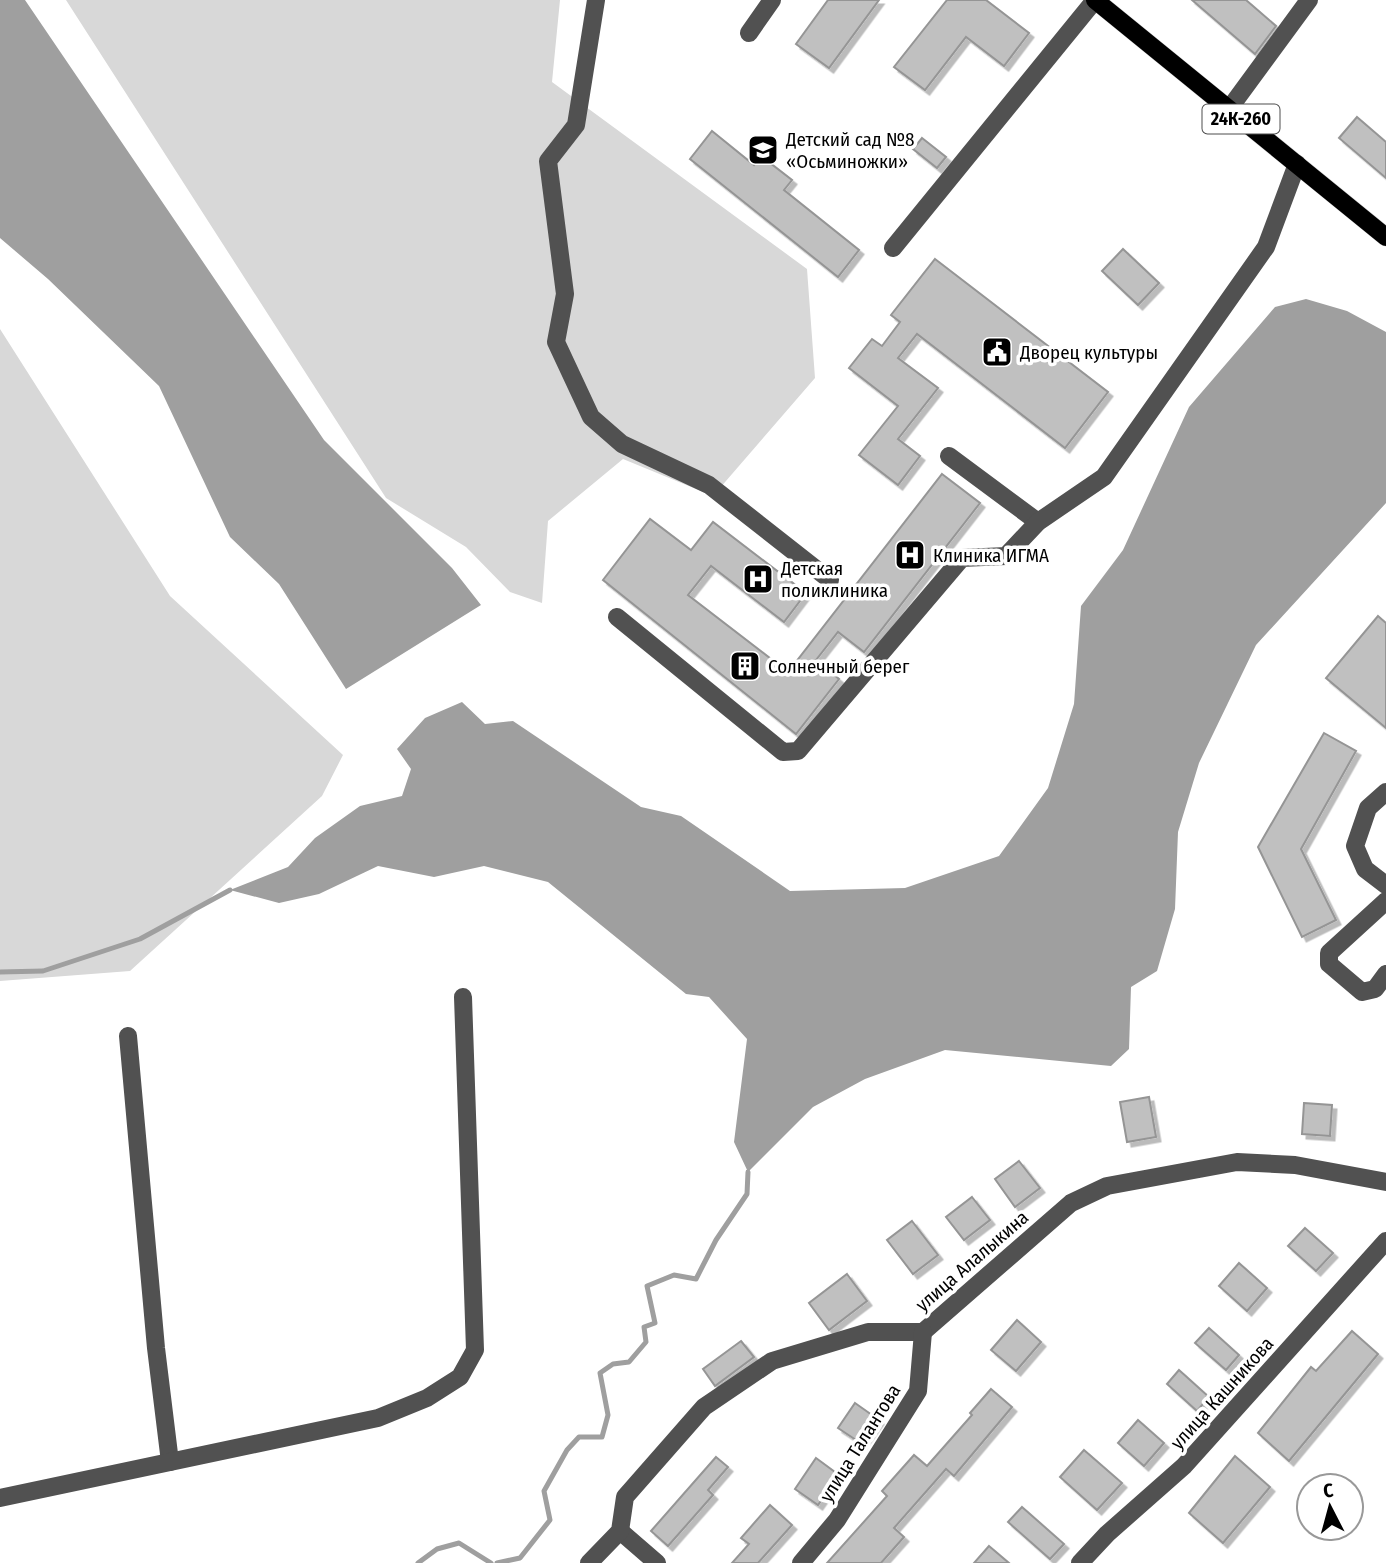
<svg xmlns="http://www.w3.org/2000/svg" width="1386" height="1563" viewBox="0 0 1386 1563" font-family="'Fira Sans Condensed',sans-serif">
  <style>
    .green { fill: #d8d8d8 }
    .water { fill: #9f9f9f }
    .lines { fill: none; stroke-linecap: round; stroke-linejoin: round }
    .stream { stroke: #9f9f9f; stroke-width: 5 }
    .building { fill: #c0c0c0; stroke: #959595; stroke-width: 2; filter: url(#shadow) }
    .major-casing { stroke: #dbdbdb; stroke-width: 19 }
    .minor { stroke: #515151; stroke-width: 18 }
    .major { stroke: #000; stroke-width: 18 }
    .labels { text-anchor: middle; dominant-baseline: central; stroke-width: 7; stroke-linejoin: round; paint-order: stroke }
    .shield { fill: #fff; stroke: #4c4c4c; stroke-width: 2 }
    .shield-label { font-size: 18px; font-weight: bold; fill: #000 }
    .poi-label { font-size: 19px; fill: #000; stroke: #fff; text-anchor: start }
    .street-label { font-size: 19px; fill: #000; stroke: #fff }
  </style>
  <defs>
    <filter id="shadow"><feDropShadow dx="4.5" dy="4.5" stdDeviation="0" flood-color="#0004"/></filter>
  </defs>
  <rect width="100%" height="100%" fill="#fff"/>
  <g class="green">
    <path d="M66,0H560L552,82L807,269L815,378L713,496L623,459L548,521L542,603L510,592L466,547L386,498Z"/>
    <path d="M0,329L170,596L343,755L322,796L130,971L0,981Z"/>
  </g>
  <g class="water">
    <path d="M0,0H25L324,440L452,568L481,605L346,689L279,584L230,537L159,386L48,279L0,238Z"/>
    <path d="M1306,299L1347,311L1386,332V503L1256,645L1199,763L1178,832L1175,909L1157,971L1131,987L1129,1049L1111,1066L945,1050L865,1079L813,1107L748,1172L734,1142L747,1039L709,997L686,994L548,882L484,866L434,877L378,866L319,894L279,903L230,890L288,867L315,838L360,806L402,796L411,769L397,749L425,718L462,702L485,724L513,721L641,807L681,816L790,891L905,888L999,856L1048,788L1074,704L1081,606L1123,550L1189,407L1275,307Z"/>
  </g>
  <g class="lines">
    <g class="stream">
      <path d="M0,972L43,971L140,939L230,890"/>
      <path d="M418,1563L437,1549L459,1543L491,1563"/>
      <path d="M497,1563L520,1558L550,1520L544,1491L567,1450L579,1437H602L608,1415L600,1373L613,1364L629,1362L646,1342L644,1327L655,1323L647,1286L674,1275L696,1279L716,1240L747,1194L748,1172"/>
    </g>
  </g>
  <g class="building">
    <path d="M828,0H879L829,68L796,44Z"/>
    <path d="M947,0H986L1029,33L1004,66L966,37L925,90L894,67Z"/>
    <path d="M1192,0H1246L1276,26L1255,54Z"/>
    <path d="M1357,117L1386,142V178L1339,138Z"/>
    <path d="M712,131L754,165L761,156L792,180L784,190L859,250L838,277L690,159Z"/>
    <path d="M922,138L946,157L937,168L913,149Z"/>
    <path d="M1123,249L1159,283L1138,305L1102,271Z"/>
    <path d="M935,259L1108,392L1065,448L917,334L898,358L938,388L898,439L920,456L898,485L859,455L898,406L849,368L872,339L882,346L900,322L891,315Z"/>
    <path d="M942,474L980,503L864,652L838,632L816,660L839,679L796,734L603,580L650,519L691,550L713,522L806,593L784,622L711,566L688,595L788,672Z"/>
    <path d="M1378,616L1386,623V728L1326,678Z"/>
    <path d="M1324,733L1356,751L1301,849L1336,920L1302,937L1258,847Z"/>
    <path d="M1149,1097L1156,1137L1127,1142L1120,1102Z"/>
    <path d="M1304,1103L1332,1105L1330,1136L1302,1134Z"/>
    <path d="M1019,1161L1040,1188L1015,1207L995,1179Z"/>
    <path d="M972,1197L990,1220L964,1240L946,1217Z"/>
    <path d="M912,1221L938,1255L913,1274L887,1240Z"/>
    <path d="M1305,1228L1333,1253L1316,1271L1288,1246Z"/>
    <path d="M1239,1263L1267,1288L1247,1311L1219,1286Z"/>
    <path d="M847,1274L867,1301L829,1330L809,1303Z"/>
    <path d="M1017,1320L1041,1342L1016,1371L991,1350Z"/>
    <path d="M1209,1328L1239,1355L1226,1370L1195,1343Z"/>
    <path d="M1352,1331L1378,1354L1289,1461L1258,1433L1311,1367L1316,1371Z"/>
    <path d="M741,1341L754,1357L715,1386L703,1369Z"/>
    <path d="M1179,1370L1209,1397L1197,1411L1167,1384Z"/>
    <path d="M991,1389L1012,1407L954,1476L946,1469L894,1528L904,1537L881,1563H827L887,1496L882,1491L914,1455L927,1466L972,1415L970,1413Z"/>
    <path d="M855,1403L879,1420L862,1444L838,1428Z"/>
    <path d="M1138,1420L1164,1443L1144,1466L1118,1443Z"/>
    <path d="M1084,1450L1122,1483L1097,1510L1060,1477Z"/>
    <path d="M1235,1456L1270,1487L1223,1543L1189,1513Z"/>
    <path d="M716,1457L728,1467L708,1490L713,1495L668,1546L651,1531Z"/>
    <path d="M816,1458L839,1475L818,1505L795,1489Z"/>
    <path d="M770,1505L792,1525L758,1563H732L749,1544L741,1538Z"/>
    <path d="M1022,1507L1064,1544L1050,1559L1008,1522Z"/>
    <path d="M989,1546L1009,1563H974Z"/>
  </g>
  <g class="lines">
    <g class="major-casing">
      <path id="major" d="M1095,0L1386,237"/>
    </g>
    <g class="minor">
      <path d="M596,0L576,125L548,161L565,294L556,342L591,417L622,444L709,485L830,580"/>
      <path d="M749,33L772,0"/>
      <path d="M1229,109L1309,0"/>
      <path d="M893,248L1095,0"/>
      <path d="M949,456L1038,522"/>
      <path d="M617,617L783,752L798,751L962,558L1006,556L1038,522L1104,477L1266,247L1297,164"/>
      <path d="M1386,792L1368,808L1355,846L1365,869L1386,885"/>
      <path d="M1386,901L1329,953V964L1362,992L1375,989L1386,974"/>
      <path d="M128,1036L156,1348L170,1462"/>
      <path d="M0,1498L378,1418L427,1398L460,1377L475,1350L463,997"/>
      <path d="M620,1531L657,1563"/>
      <path d="M589,1563L620,1531L625,1497L704,1407L772,1361L868,1332H923L1071,1203L1107,1186L1237,1162L1295,1165L1386,1182"/>
      <path d="M801,1563L837,1520L918,1391L923,1332"/>
      <path d="M1080,1563L1107,1534L1184,1466L1386,1241"/>
    </g>
    <use href="#major" class="major"/>
  </g>
  <defs>
    <g id="school-square" transform="scale(1.575)"><rect x="-9" y="-9" width="18" height="18" rx="4" fill="#000" stroke="#fff"/><path d="M0-5L7-2L0 1L-7-2ZM-4 1L0 2.5L4 1V4Q0 6-4 4Z" fill="#fff"/></g>
    <g id="civic-square" transform="scale(1.575)"><rect x="-9" y="-9" width="18" height="18" rx="4" fill="#000" stroke="#fff"/><path d="M-.6-6.5H3V-4.5H.6V-3L4-1V1h2V6H-6V1h2V-1L-.6-3ZM-1.2 2.5V6h2.4V2.5Z" fill="#fff"/></g>
    <g id="hospital-square" transform="scale(1.575)"><rect x="-9" y="-9" width="18" height="18" rx="4" fill="#000" stroke="#fff"/><path d="M-5-5h3v3.5h4V-5h3V5h-3V1.5h-4V5h-3Z" fill="#fff"/></g>
    <g id="building-square" transform="scale(1.575)"><rect x="-9" y="-9" width="18" height="18" rx="4" fill="#000" stroke="#fff"/><path d="M-4-6H4V6H1V3H-1V6H-4ZM-2.5-4.3h1.7v1.8h-1.7ZM.8-4.3h1.7v1.8H.8ZM-2.5-1h1.7V.8h-1.7ZM.8-1h1.7V.8H.8Z" fill="#fff"/></g>
  </defs>
  <g fill-rule="evenodd">
    <use href="#school-square" x="763" y="150"/>
    <use href="#civic-square" x="997" y="352"/>
    <use href="#hospital-square" x="910" y="555"/>
    <use href="#hospital-square" x="758" y="579"/>
    <use href="#building-square" x="745" y="666"/>
  </g>
  <g class="labels">
    <rect class="shield" x="1202.5" y="104.5" width="77" height="29" rx="5"/>
    <g class="shield-label">
      <text x="1241" y="119">24К-260</text>
    </g>
    <g class="poi-label">
      <text x="786" y="139">Детский сад №8<tspan x="786" dy="22">«Осьминожки»</tspan></text>
      <text x="1020" y="352">Дворец культуры</text>
      <text x="933" y="555">Клиника ИГМА</text>
      <text x="781" y="568">Детская<tspan x="781" dy="22">поликлиника</tspan></text>
      <text x="768" y="666">Солнечный берег</text>
    </g>
    <g class="street-label">
      <text transform="translate(972 1261) rotate(-41)">улица Алалыкина</text>
      <text transform="translate(1222 1393) rotate(-48)">улица Кашникова</text>
      <text transform="translate(860 1443) rotate(-58)">улица Талантова</text>
    </g>
  </g>
  <g transform="translate(1330 1507) rotate(354)"><circle r="33" fill="#ffffff" stroke="#999999" stroke-width="2"/>
  <path d="M0-5L12 26L0 18L-12 26Z" fill="#000000"/>
  <text y="-10" font-size="19" font-weight="bold" text-anchor="middle" fill="#000000">С</text>
  </g>
</svg>
